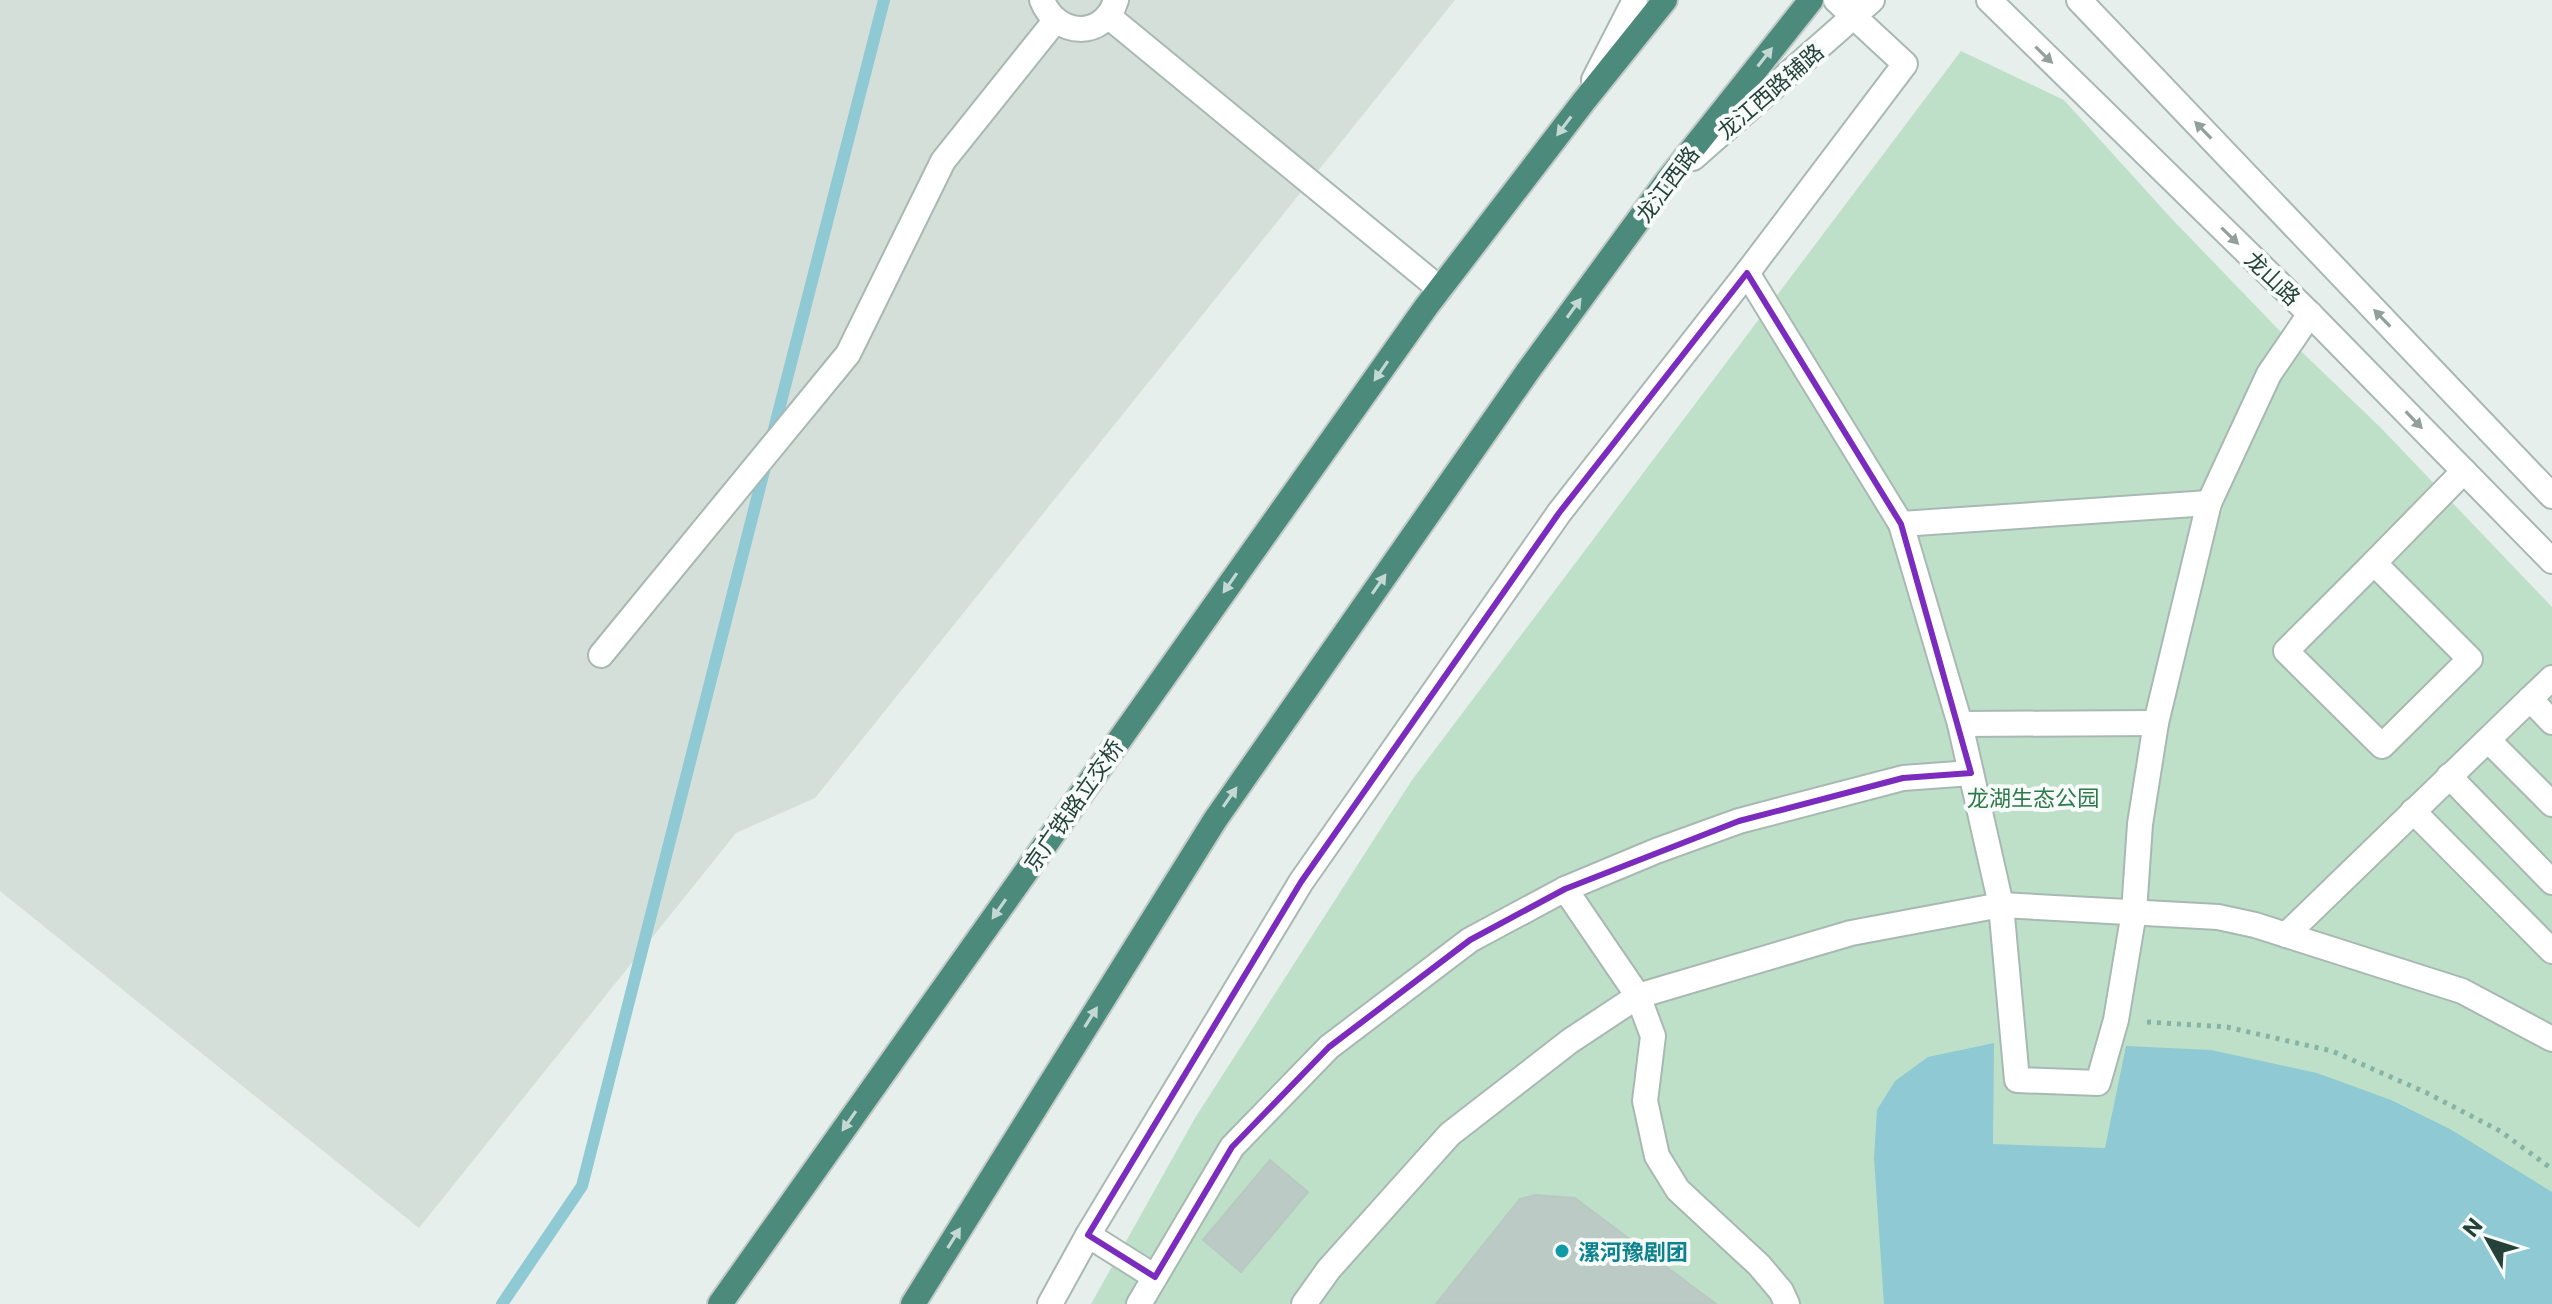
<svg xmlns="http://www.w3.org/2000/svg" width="2552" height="1304" viewBox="0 0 2552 1304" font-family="Commissioner,'Noto Sans SC',sans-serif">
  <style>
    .built { fill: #d4dfda }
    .green { fill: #bfe0c8 }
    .water { fill: #8ec9d4 }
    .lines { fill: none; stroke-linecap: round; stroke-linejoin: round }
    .stream { stroke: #8ec9d4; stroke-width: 12 }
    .building { fill: #bbcac4; stroke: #b8c9c2; stroke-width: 2 }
    .minor-casing { stroke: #a8b8b2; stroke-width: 28 }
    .tertiary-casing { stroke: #a8b8b2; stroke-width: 28 }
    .trunk-casing { stroke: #c2cac8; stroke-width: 28 }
    .path { stroke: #86b3a5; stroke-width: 5; stroke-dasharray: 4 6; stroke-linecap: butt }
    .minor { stroke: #fff; stroke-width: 24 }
    .tertiary { stroke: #fff; stroke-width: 24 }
    .trunk { stroke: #4c8a7c; stroke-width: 24 }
    .oneway { fill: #92a09c }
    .oneway2 { fill: #c4d9d4 }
    .marked { fill: none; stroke: #7b2cbf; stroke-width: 6; stroke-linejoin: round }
    .culture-dot { fill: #0f9aa8; stroke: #f7fbf9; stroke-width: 3 }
    .labels { text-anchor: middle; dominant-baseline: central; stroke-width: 8; stroke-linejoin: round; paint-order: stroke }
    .street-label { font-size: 22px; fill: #24423a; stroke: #f7fbf9 }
    .park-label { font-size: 22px; fill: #2d7a4b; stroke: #f7fbf9 }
    .culture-label { font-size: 22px; font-weight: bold; fill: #0d838f; stroke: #f7fbf9; text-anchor: start }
  </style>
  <rect width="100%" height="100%" fill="#e6efeb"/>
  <path class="built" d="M0,0H1455L815,798L736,833L419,1228L0,891Z"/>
  <path class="green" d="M1961,51L2064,100L2170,217L2278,329L2381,428L2552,607V1304H1091L1195,1118L1412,780Z"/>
  <path class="water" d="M1994,1043L1993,1144L2105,1148L2126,1046L2211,1050L2317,1073L2391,1100L2450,1129L2552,1192V1304H1884L1874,1158L1877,1110L1895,1081L1928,1057Z"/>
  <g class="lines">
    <g class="stream">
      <path d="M772,437L884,0"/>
      <path d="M502,1304L582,1186L766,463"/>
    </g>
  </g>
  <g class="building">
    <path d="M1270,1160L1308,1192L1241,1272L1203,1240Z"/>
    <path d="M1535,1195L1575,1198L1716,1304H1436L1520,1199Z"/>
  </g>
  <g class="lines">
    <g class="minor-casing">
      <g id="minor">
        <path d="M1042,0C1056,37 1104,40 1116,0"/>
        <path d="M1108,16L1440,289"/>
        <path d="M1594,80L1635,0"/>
        <path d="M1693,158L1872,0"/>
        <path d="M1747,273L1901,524L1960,724L2001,905L2017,1080L2098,1083L2116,1020L2134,912L2140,824L2156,723L2209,503L2269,374L2310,314"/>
        <path d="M1901,524L2209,503"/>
        <path d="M2374,563L2470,659L2382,746L2286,651Z"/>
        <path d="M2374,563L2464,471"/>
        <path d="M601,655L848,354L943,161L1055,21"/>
        <path d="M2530,699L2552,678"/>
        <path d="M1960,724L2156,723"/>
        <path d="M2488,740L2552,804"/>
        <path d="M2449,776L2552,882"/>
        <path d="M2413,811L2552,951"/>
        <path d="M1565,889L1638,996L1653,1036L1645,1101L1657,1156L1678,1190L1759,1265L1781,1291L1787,1304"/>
        <path d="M2286,935L2530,699L2552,722"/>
        <path d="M1088,1235L1155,1277"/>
        <path d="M1050,1304L1088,1235L1301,882L1559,513L1747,273L1905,64L1836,0"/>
        <path d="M1139,1304L1232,1147L1329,1047L1470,940L1565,889L1656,851L1739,821L1903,778L1971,773"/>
        <path d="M1304,1304L1329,1269L1450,1134L1570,1041L1638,996L1851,933L2001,905L2218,917L2255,925L2462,991L2552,1039"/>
      </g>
    </g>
    <g class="tertiary-casing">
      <g id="tertiary">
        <path d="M1989,0L2310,314L2552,561"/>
        <path d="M2079,0L2552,496"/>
      </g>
    </g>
    <g class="trunk-casing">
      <g id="trunk">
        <path d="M720,1304L1426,307L1584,101L1665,0"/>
        <path d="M913,1304L1215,820L1528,371L1667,181L1811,0"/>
      </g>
    </g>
    <path class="path" d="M2147,1022L2227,1027L2332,1051L2427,1093L2500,1131L2552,1169"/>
    <use href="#minor" class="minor"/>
    <use href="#tertiary" class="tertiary"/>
    <use href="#trunk" class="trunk"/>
  </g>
  <defs><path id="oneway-solid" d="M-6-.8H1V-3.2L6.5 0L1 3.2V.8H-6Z" transform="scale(2)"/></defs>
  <g class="oneway">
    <use href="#oneway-solid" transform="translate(2044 55) rotate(44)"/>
    <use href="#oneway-solid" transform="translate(2203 130) rotate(-134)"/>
    <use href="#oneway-solid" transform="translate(2230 236) rotate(44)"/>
    <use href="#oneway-solid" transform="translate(2382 318) rotate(-134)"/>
    <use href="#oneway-solid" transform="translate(2414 420) rotate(46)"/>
  </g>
  <g class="oneway2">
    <use href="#oneway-solid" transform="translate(1765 57) rotate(-52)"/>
    <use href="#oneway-solid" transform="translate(1564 126) rotate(127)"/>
    <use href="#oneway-solid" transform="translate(1574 308) rotate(-54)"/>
    <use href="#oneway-solid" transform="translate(1381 371) rotate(125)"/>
    <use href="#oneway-solid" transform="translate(1230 583) rotate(125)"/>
    <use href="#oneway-solid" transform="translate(1379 584) rotate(-55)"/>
    <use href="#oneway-solid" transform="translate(1230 797) rotate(-55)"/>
    <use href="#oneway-solid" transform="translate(999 909) rotate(125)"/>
    <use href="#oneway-solid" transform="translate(1091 1017) rotate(-58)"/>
    <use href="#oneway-solid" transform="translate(849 1121) rotate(125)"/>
    <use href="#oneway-solid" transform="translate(954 1238) rotate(-58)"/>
  </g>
  <path class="marked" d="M1747,273L1901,524L1971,773L1903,778L1739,821L1565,889L1470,940L1329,1047L1232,1147L1155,1277L1088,1235L1301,882L1559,513Z"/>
  <circle class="culture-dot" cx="1562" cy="1251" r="8"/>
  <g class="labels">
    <g class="street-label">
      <text transform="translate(1770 91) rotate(-41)">龙江西路辅路</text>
      <text transform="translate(1667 184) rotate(-53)">龙江西路</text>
      <text transform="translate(2273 278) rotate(44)">龙山路</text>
      <text transform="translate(1073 805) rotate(-55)">京广铁路立交桥</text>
    </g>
    <g class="park-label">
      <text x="2033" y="797">龙湖生态公园</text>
    </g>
    <g class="culture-label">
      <text x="1578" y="1251">漯河豫剧团</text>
    </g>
  </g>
  <g transform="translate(2488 1240) rotate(309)" stroke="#f7fbf9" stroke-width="6" paint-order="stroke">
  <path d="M0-6L14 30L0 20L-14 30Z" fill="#24423a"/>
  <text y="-12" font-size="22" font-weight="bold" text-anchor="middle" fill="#24423a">N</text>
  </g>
</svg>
